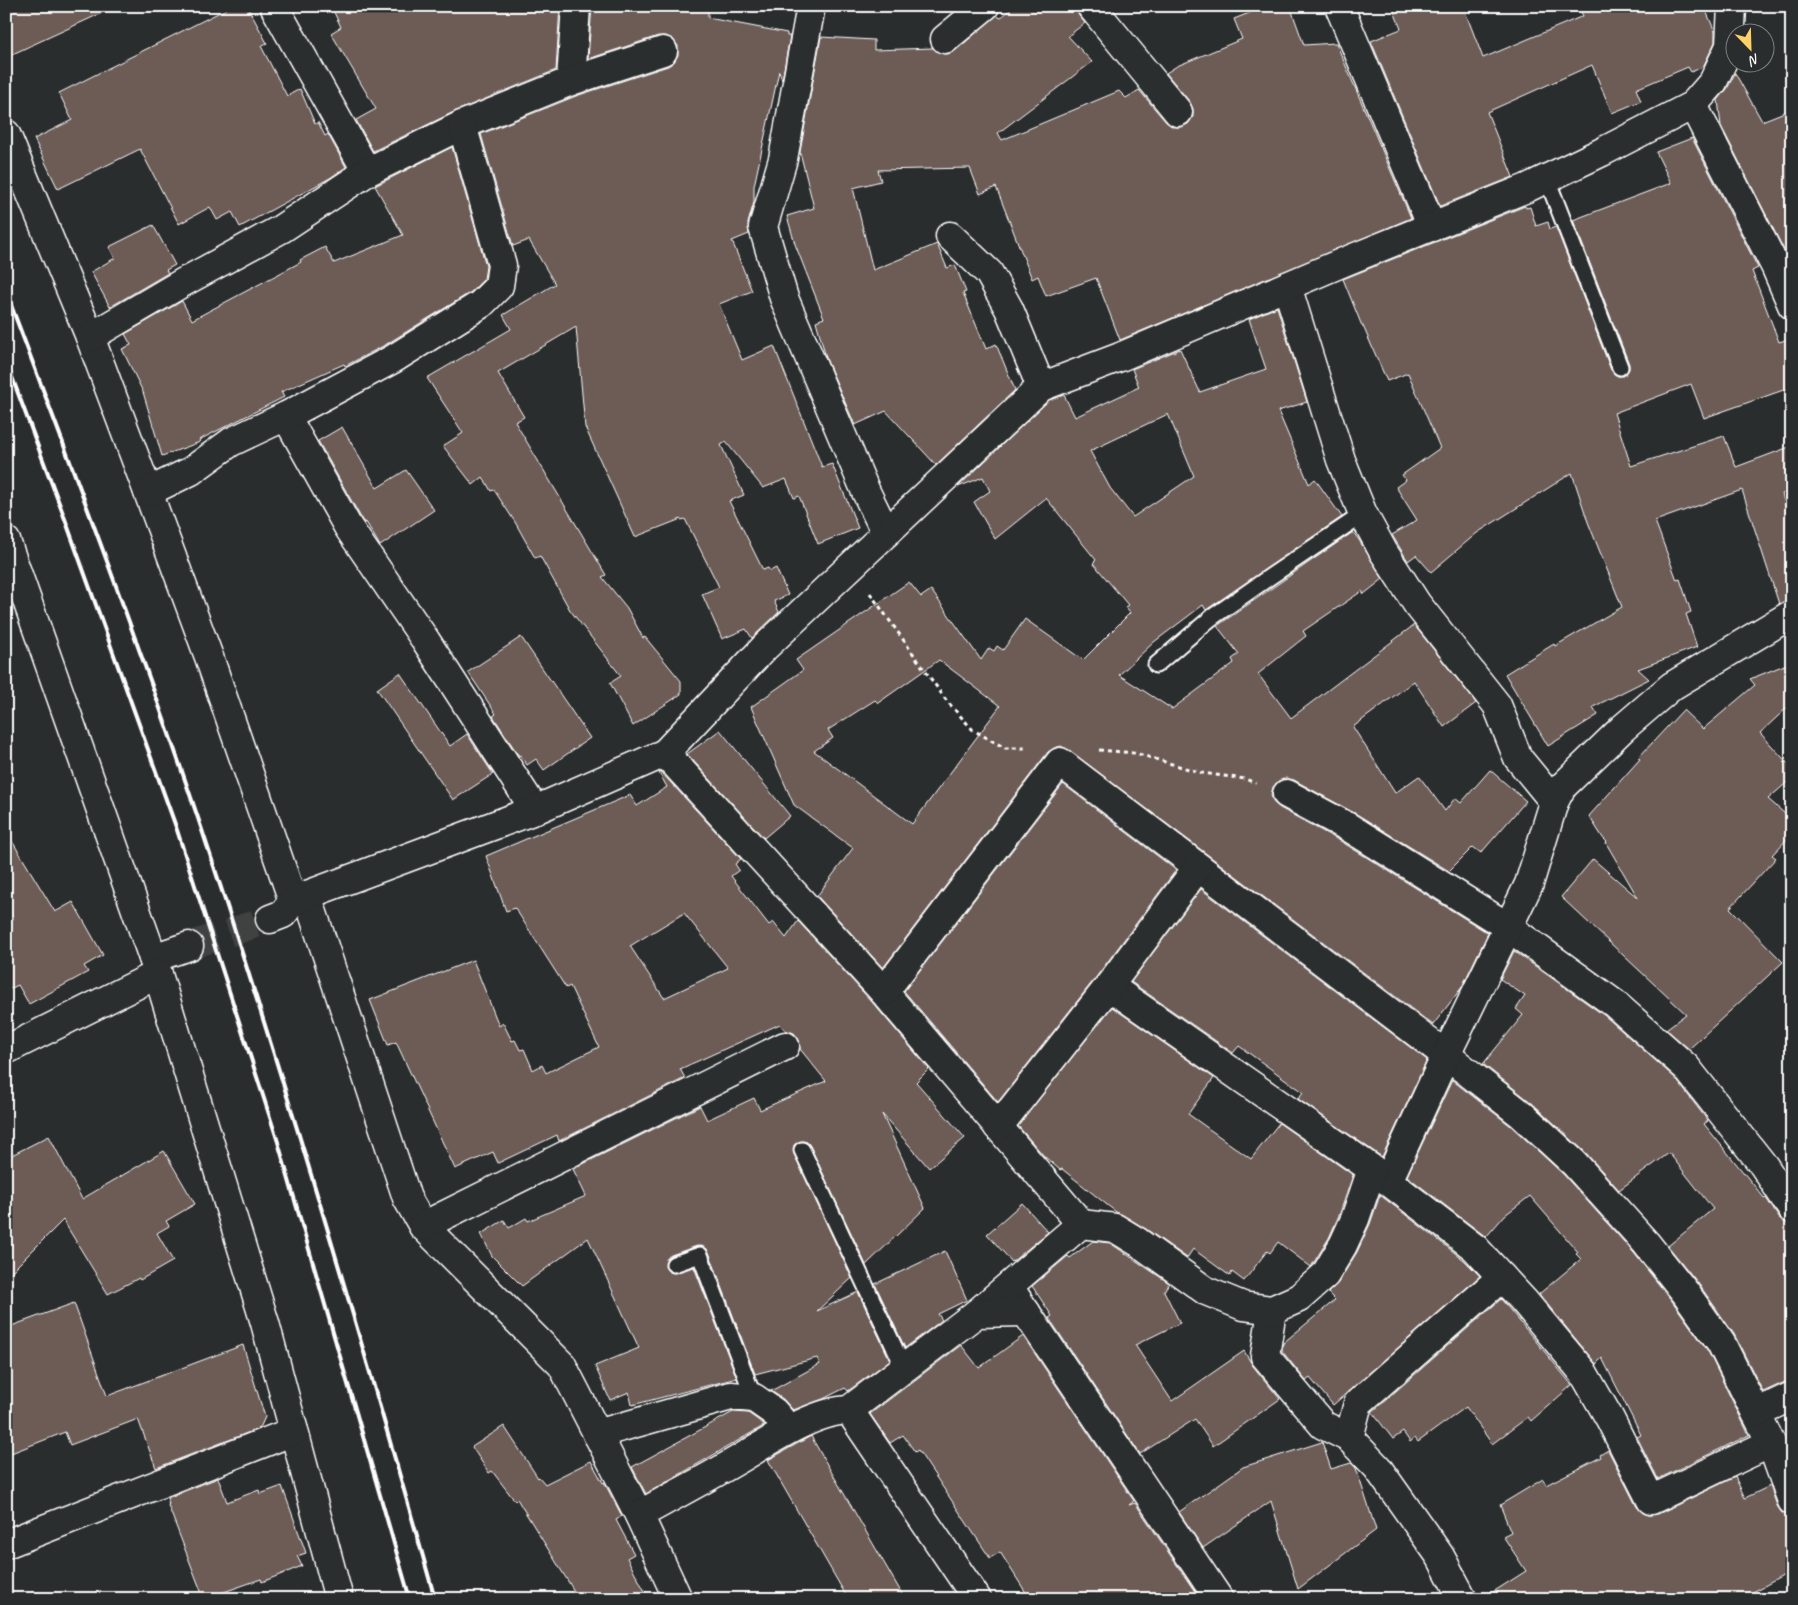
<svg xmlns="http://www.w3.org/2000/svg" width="1798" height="1605" viewBox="0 0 1798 1605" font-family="Caveat,sans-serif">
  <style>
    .building { fill: #6c5b55; stroke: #fff; fill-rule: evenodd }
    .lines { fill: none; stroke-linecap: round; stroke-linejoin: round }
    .street-tunnel { stroke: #3f4243; stroke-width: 28; stroke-dasharray: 28 14; stroke-linecap: butt }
    .lane-casing { stroke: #fff; stroke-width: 19 }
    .street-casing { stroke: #fff; stroke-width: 31 }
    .path { stroke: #fff; stroke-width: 3; stroke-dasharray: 4 4; stroke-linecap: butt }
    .lane { stroke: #2a2d2e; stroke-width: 15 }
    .street { stroke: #2a2d2e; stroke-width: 28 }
    .rail { stroke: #fff; stroke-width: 4 }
  </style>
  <rect width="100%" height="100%" fill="#2a2d2e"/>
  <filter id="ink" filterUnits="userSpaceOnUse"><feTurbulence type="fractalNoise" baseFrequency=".02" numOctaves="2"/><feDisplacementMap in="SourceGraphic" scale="10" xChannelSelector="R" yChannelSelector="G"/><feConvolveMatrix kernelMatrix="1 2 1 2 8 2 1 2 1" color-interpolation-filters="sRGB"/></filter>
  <g filter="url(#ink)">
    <g class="building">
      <path d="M6,6H117L6,57Z"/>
      <path d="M232,6H247L267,43L261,46L287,96L300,89L315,124L318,122L325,136L328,134L346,167L330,178L240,227L232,212L217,220L210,207L179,224L140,149L58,189L34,139L72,120L59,93Z"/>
      <path d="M331,6H560L556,70L456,111L373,151L356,120L376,109L331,33L341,27Z"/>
      <path d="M592,6H708V18L787,33V36H790L782,80L779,71L754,186V202L748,223L749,234L732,241L752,291L719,304L742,360L774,346L822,467L832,464L858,528L818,544L799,496L794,498L786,479L763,488L726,442L721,445L744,495L729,501L763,570L768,568L770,571L776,568L788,595L774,601L779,612L752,638L746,629L722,639L702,594L719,587L685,519L681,520V519L635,537L585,427L576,327L498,373L524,417L515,422L606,575L602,577L627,608L643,638L645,637L681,681V694L633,726L610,683L621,676L570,610L540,556L535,558L515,522L494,490L491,491L483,477L473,485L443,446L463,433L427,378L511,329L503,315L555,284L529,240L513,246L481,134L576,96L668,66L674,62L678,55V46L673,39L666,36H658L588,59Z"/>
      <path d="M1015,6H1076L1079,16L1085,23L1068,36L1092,62L998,133L1002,140L1119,91L1126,98L1139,90L1166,122L1173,127H1180L1188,124L1193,117V109L1190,102L1166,73L1177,66L1242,39L1234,19L1267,6H1290L1304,45L1336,43L1411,218L1120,340L1096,278L1046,296L1038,276L1032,279L996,187L980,194L970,168L878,170L881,181L853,188L873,270L937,244L947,268L955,265L966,292L963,293L986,349L996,344L1015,390L936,465L886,411L855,425L827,361L816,321L824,318L795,244L787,216L814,208L800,152L821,37L874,40V50L933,48L939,53L947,54L955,51L997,15L1000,18Z"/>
      <path d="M1392,6H1463L1483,58L1583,16L1578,6H1704L1715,32V42L1703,67L1691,72L1688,67L1636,89L1641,101L1612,113L1592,65L1487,112L1513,177L1440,206L1371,41L1401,29Z"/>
      <path d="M1735,73L1762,121L1792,109V254L1787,256L1721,126L1718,100L1727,89Z"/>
      <path d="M1692,138L1758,268L1752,271L1779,342L1792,338V387L1704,418L1691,384L1614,413L1631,466L1724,436L1736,467L1792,446V490L1782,494L1792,528V598L1779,604L1742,490L1655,521L1677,580L1680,579L1691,612L1686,614L1697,647L1638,669L1649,679L1593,707L1598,715L1548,746L1505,674L1554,644L1555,646L1622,607L1588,522L1572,473L1477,533L1431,572L1416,555L1408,561L1392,535L1417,520L1396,487L1406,480L1402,475L1440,448L1408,373L1387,381L1363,326H1362L1343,279L1525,206L1526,208L1530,207L1536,226L1548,222L1550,229L1556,227L1611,370L1618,376H1624L1629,369V364L1573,220L1671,183L1656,152Z"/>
      <path d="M452,147L486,266L484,279L471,292L385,345L345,366L344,364L281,392L284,397L199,440L200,442L162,456L143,392L122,349L131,345L125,334L182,301L192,320L301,262L300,260L325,247L334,263L403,235L375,186Z"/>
      <path d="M153,225L175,265L166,270L168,273L110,307L91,272L115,258L109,247Z"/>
      <path d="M1277,307L1307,402L1278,411L1309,484L1315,479L1342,517L1206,610L1203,605L1154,642L1119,675L1172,709L1234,663L1232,659L1239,654L1217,626L1353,532L1359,540L1383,579L1364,594L1362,591L1303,631L1306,636L1258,674L1291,718L1414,625L1476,703L1444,727L1414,681L1353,727L1395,793L1419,776L1445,811L1455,798L1461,803L1490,770L1526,801L1481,853L1473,847L1449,871L1358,815L1294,780L1286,778L1278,781L1273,787L1271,795L1274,803L1280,808L1342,842L1488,933L1462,987L1433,1025L1069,750L1061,746L1054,748L1048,752L883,968L817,896L853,848L794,805L751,707L803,670L796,660L909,582L921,597L931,590L981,660L989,648L994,651L997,646L1003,650L1025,619L1083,660L1130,613L1125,607L1128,605L1093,563L1096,560L1046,498L995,539L974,502L990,491L983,477L958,487L1049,400L1064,395L1075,417L1139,387L1132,369L1180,349L1200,392L1266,369L1249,319ZM1168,414L1194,476L1133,517L1110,488L1090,451ZM939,660L1000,706L912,824L814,751L833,738L828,730L875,700L878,703Z"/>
      <path d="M342,427L377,488L406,470L434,510L380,546L366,522L364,523L360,516L318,441Z"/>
      <path d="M521,637L590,738L544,770L536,759L527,765L520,755L519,756L493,716L496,714L468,672Z"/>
      <path d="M1792,662V703L1760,733L1792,768V778L1768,799L1792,820V834L1772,855L1776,858L1730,908L1783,962L1689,1049L1666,1029L1686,1014L1561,897L1593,859L1638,898L1606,843L1607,842L1603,838L1589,816L1640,759L1638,758L1683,710L1703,729L1755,685L1750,679Z"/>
      <path d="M400,673L450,746L467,734L493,774L453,800L377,689Z"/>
      <path d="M720,730L790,816L764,838L687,754Z"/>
      <path d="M661,772L741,859L735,864L739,870L731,876L769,925L773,922L786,938L798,921L872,1002L929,1069L916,1082L965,1138L929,1168L882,1114L925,1208L866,1265L810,1146L807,1142L802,1141L794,1145V1154L852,1278L817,1311L858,1292L890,1360L848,1391L845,1388L823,1399L793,1410L783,1399L771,1391L820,1364L817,1358L755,1374L709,1252L706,1248L697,1246L671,1255L667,1258L665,1267L668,1271L673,1273L694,1267L737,1378L632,1405L629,1392L610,1400L595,1366L639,1348L588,1238L522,1286L492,1256L481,1234L504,1220L509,1228L526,1218L528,1221L586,1196L573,1169L700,1106L707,1120L754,1098L760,1110L826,1081L800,1049L799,1040L794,1033L785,1030L780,1024L680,1069L685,1078L559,1141L557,1135L498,1163L493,1152L455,1169L396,1042L388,1045L370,1000L473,960L499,1026L503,1023L512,1041L515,1040L520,1050L524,1049L533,1070L542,1065L546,1073L599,1047L570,986L566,988L515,908L506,911L486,856L630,795L637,806L667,787L659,773ZM684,913L728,968L664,998L630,946Z"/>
      <path d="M1063,784L1176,870L1097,976L998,1102L904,991Z"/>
      <path d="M6,831L55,912L73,902L103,955L84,966L88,972L29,1004L18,985L6,991Z"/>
      <path d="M1201,889L1427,1060L1382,1157L1298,1099L1303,1092L1239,1046L1233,1053L1131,982Z"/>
      <path d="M1514,951L1605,1016L1675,1078L1708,1121L1704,1124L1765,1199L1766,1198L1779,1218L1787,1223L1792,1230V1381L1785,1382L1763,1392L1734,1334L1698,1283L1668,1246L1713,1209L1669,1153L1619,1190L1585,1152L1532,1103L1483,1064L1523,1015L1516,1009L1525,996L1500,979Z"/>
      <path d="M1112,1007L1214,1078L1188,1114L1251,1159L1279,1123L1353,1175L1340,1213L1329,1238L1311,1267L1278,1242L1270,1253L1267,1251L1244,1281L1232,1272L1230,1276L1193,1249L1187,1258L1146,1229L1123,1215L1116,1212L1062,1169L1060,1170L1044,1156L1018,1126Z"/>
      <path d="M1452,1080L1511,1126L1563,1174L1634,1253L1672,1301L1708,1351L1749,1435L1658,1479L1637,1437L1641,1435L1602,1358L1596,1364L1539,1294L1581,1259L1576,1254L1578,1252L1530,1196L1505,1215L1486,1237L1407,1176Z"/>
      <path d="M49,1136L82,1199L164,1151L195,1204L166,1221L169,1226L157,1233L173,1261L140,1280L139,1278L108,1294L63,1220L6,1277V1158Z"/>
      <path d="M1380,1195L1464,1260L1480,1276L1333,1405L1310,1378L1306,1381L1282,1351L1283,1343L1335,1300L1328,1293L1338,1283L1357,1252L1370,1224Z"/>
      <path d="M1022,1203L1048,1232L1012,1262L987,1234Z"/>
      <path d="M1093,1241L1110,1243L1169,1283L1164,1291L1180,1323L1135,1345L1172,1401L1244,1351L1253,1366L1280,1399L1213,1446L1195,1419L1140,1454L1049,1318L1052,1316L1032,1286L1068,1256L1070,1258Z"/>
      <path d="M945,1251L967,1300L938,1314L942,1320L905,1348L875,1284Z"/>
      <path d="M1501,1299L1572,1385L1531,1421L1528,1417L1492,1444L1466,1407L1418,1442L1415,1438L1410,1442L1403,1432L1393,1439L1372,1412Z"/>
      <path d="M74,1303L107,1396L243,1345L265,1417L260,1428L156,1468L138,1419L70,1445L65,1432L6,1455V1328Z"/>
      <path d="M1023,1336L1134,1501L1129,1505L1135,1503L1200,1599H1030L1000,1552L990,1558L918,1450L915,1452L903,1435L890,1443L870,1414L961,1345L979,1368Z"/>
      <path d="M733,1412L748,1413L765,1425L646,1494L632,1467Z"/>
      <path d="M504,1426L538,1478L539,1477L545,1484L591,1461L603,1483L604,1482L622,1516L616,1520L634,1554L627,1558L649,1599H579L517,1499L515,1501L492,1471L489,1473L472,1447Z"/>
      <path d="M811,1436L821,1454L905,1599H848L768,1460Z"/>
      <path d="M1322,1442L1331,1469L1351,1463L1356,1468L1376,1530L1298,1589L1271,1501L1203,1548L1179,1512L1243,1467Z"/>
      <path d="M1608,1450L1637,1507L1643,1513L1649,1515L1658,1514L1735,1477L1745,1498L1770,1486L1777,1506L1782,1513L1792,1516V1571L1740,1599H1482L1526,1571L1503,1536L1511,1532L1500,1505L1543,1479L1546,1485L1601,1457L1600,1455Z"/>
      <path d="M218,1478L227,1502L259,1490L260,1494L282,1486L306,1553L297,1556L302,1566L262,1582L261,1579L204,1599L168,1505L169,1504L167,1498Z"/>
    </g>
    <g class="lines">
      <path class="street-tunnel" d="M189,946L270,919"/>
      <g class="lane-casing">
        <g id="lane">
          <path d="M1547,179L1620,367"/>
          <path d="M1156,665L1211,618L1271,576L1363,514"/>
          <path d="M802,1150L904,1368"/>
          <path d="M674,1264L700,1255L754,1398"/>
        </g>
      </g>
      <g class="street-casing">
        <g id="street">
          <path d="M274,6L367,172"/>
          <path d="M811,6L783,159L763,227L784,298L866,492L886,533"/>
          <path d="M1091,6L1178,112"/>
          <path d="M1339,6L1432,227"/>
          <path d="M945,39L985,6"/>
          <path d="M571,81L576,6"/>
          <path d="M1693,105L1776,268L1792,305"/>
          <path d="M6,134L90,337L148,492L209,657L293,901"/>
          <path d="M950,236L989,273L1009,309L1041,387"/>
          <path d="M1287,286L1341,460L1363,514L1383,551L1417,604L1497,705L1518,758L1554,802"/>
          <path d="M90,337L182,283L281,229L367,172L462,125L571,81L663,51"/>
          <path d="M286,416L348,527L426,641L535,810"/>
          <path d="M148,492L191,471L231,442L286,416L393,359L481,304L499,286L502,265L462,125"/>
          <path d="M6,541L153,958L265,1323L339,1599"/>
          <path d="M665,753L884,992L1081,1224"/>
          <path d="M1287,794L1350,828L1508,927L1615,1004L1686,1067L1764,1166L1792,1209"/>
          <path d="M307,895L407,1198L423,1226L562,1365L639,1515L678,1599"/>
          <path d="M270,919L283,914L293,901L307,895L535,810L665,753L764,648L1041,387L1120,357L1346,261L1527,188L1602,152L1693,105L1713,82L1730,46L1732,6"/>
          <path d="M153,958L189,946"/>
          <path d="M1109,986L1372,1169L1475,1248L1524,1301L1583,1372L1610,1419L1651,1500L1771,1443"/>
          <path d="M884,992L1060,762L1446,1055L1521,1114L1574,1163L1646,1243L1685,1292L1721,1343L1771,1443L1792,1501"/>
          <path d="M6,1050L158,974"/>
          <path d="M998,1127L1109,986L1198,867"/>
          <path d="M1388,1181L1446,1055L1529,884L1554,802L1562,787L1623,728L1672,686L1792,614"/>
          <path d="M423,1226L785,1046"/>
          <path d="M1015,1296L1219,1599"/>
          <path d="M1272,1310L1265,1356L1323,1425L1349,1438L1377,1467L1440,1556L1463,1599"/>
          <path d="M977,1313L1081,1224L1115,1228L1138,1242L1206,1291L1243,1306L1272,1310L1299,1298L1325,1275L1343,1245L1355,1219L1372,1169"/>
          <path d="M1756,1413L1792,1396"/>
          <path d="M597,1434L731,1396L754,1398L774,1412L789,1429"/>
          <path d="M1349,1438L1358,1403L1502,1277"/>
          <path d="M639,1515C671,1497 704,1480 736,1461C767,1443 813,1411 849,1410"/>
          <path d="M6,1544L294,1431"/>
          <path d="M977,1599L849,1410L977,1313L1026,1312"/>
        </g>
      </g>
      <g class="path">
        <path d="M870,593L946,700L973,730L1005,748H1028"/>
        <path d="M1099,750L1135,753L1202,773L1245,779L1256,783"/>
      </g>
      <use href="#lane" class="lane"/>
      <use href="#street" class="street"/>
      <g class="rail">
        <path d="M6,292C72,466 138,641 198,818C284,1076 361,1337 435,1599"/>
        <path d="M6,361L65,519L176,827L278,1142L410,1599"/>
      </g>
    </g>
  </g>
  <rect width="1798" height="1605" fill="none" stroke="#2a2d2e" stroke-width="25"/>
  <rect x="12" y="12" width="1773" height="1580" fill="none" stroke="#fff" stroke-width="2" filter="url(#ink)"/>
  <g transform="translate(1750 48) rotate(157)"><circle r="24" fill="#2a2d2e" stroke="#7f8182"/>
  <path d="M0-4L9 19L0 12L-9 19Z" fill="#ffd166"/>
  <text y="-8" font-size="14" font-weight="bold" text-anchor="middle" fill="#ffffff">N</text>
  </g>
</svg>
